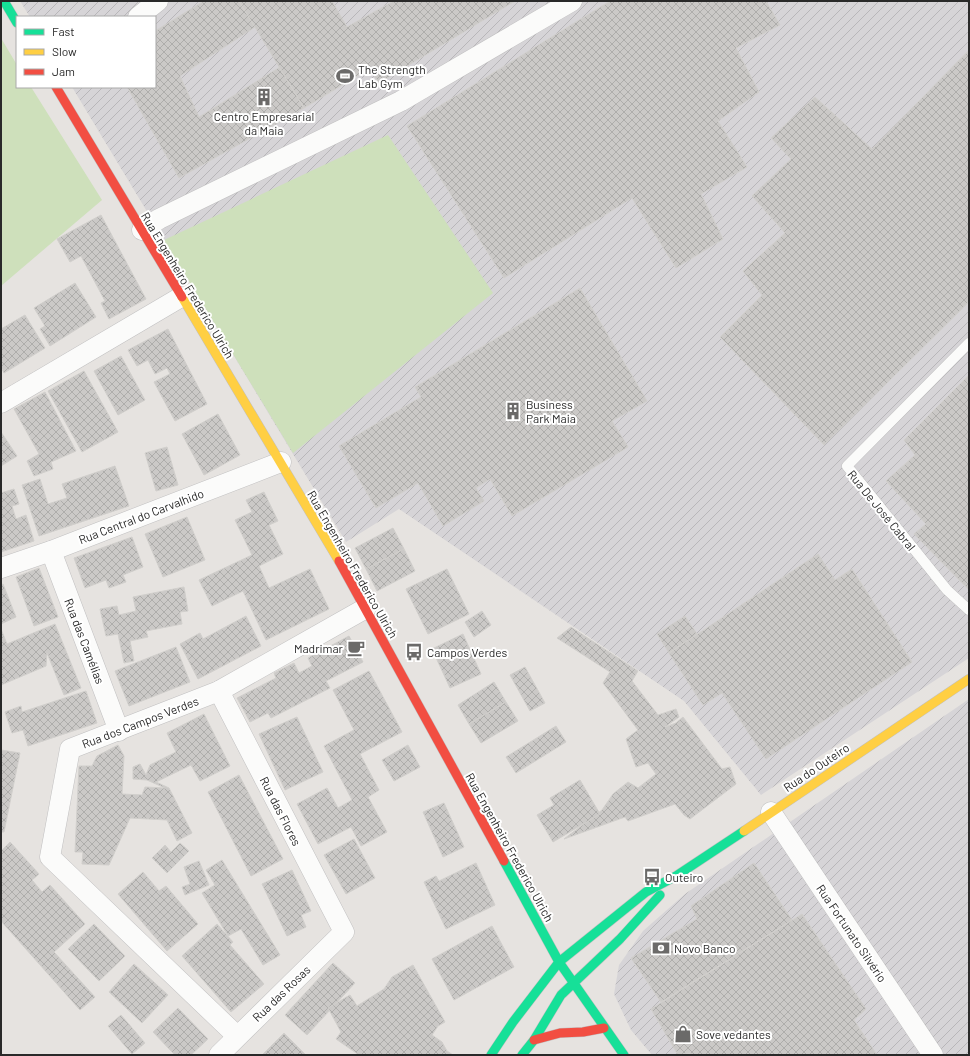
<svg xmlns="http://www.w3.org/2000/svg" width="970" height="1056" viewBox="0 0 970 1056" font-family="Barlow,sans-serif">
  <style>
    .industrial { fill: url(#industrial-furrows) }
    .grass { fill: #cee0bb }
    .building { fill: url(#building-cross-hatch); stroke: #d1cfcc }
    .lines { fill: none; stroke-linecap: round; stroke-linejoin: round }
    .lane-casing { stroke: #c1c0c1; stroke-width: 11 }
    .street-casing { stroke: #c1c0c1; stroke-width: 21 }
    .fast-casing { stroke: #c1c0c1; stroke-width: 10 }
    .slow-casing { stroke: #c1c0c1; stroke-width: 10 }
    .jam-casing { stroke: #c1c0c1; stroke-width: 10 }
    .lane { stroke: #fbfbfa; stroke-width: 10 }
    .street { stroke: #fbfbfa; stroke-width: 20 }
    .fast { stroke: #16e098; stroke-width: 9 }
    .slow { stroke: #ffcf43; stroke-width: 9 }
    .jam { stroke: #f24e42; stroke-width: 9 }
    .labels { text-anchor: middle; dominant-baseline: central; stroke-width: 4; stroke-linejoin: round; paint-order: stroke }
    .poi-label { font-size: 12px; fill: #292929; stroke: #fff; text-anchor: start }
    .street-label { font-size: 12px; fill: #292929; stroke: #fff }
  </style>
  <defs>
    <pattern id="industrial-furrows" width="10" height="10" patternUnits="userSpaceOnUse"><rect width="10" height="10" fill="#d6d4d7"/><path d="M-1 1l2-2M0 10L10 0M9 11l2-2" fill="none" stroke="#b8b6b9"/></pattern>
    <pattern id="building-cross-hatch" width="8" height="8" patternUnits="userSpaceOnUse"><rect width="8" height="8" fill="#cbc9c7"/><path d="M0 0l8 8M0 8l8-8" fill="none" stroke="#aeadab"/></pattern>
  </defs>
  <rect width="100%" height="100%" fill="#e6e3e0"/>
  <g class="industrial">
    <path d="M20,1H969V658L761,795L684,701L399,509L346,542L72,87H155V17H30Z"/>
    <path d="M969,699V1055H652L631,1030L614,994L619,965L643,931L685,894Z"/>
  </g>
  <g class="grass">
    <path d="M1,38L17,65V87H31L102,200L1,286Z"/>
    <path d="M388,135L493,293L293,453L164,240Z"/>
  </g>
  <g class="building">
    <path d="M204,1H239L255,27L180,76L199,117L280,67L304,108L179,178L127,87H155V31Z"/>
    <path d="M239,1H332L347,27L392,2V1H515L379,83L369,69L304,108Z"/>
    <path d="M610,1H766L780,25L736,48L759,92L718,121L747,167L701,194L723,239L676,268L632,198L504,278L407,126Z"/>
    <path d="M969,50V302L824,445L720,337L762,295L743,271L785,233L752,196L791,159L771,138L815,97L872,149Z"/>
    <path d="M101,215L146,299L109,319L101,303L105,301L81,256L70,262L57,239Z"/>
    <path d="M75,283L96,317L50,346L40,329L45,326L34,308Z"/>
    <path d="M580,288L647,401L612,421L628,447L512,516L490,479L476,488L484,501L443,526L418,483L376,508L339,446L421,397L415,387Z"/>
    <path d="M25,315L45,348L4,373L1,367V329Z"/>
    <path d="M168,329L207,404L175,421L154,382L170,374L167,368L155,374L148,360L137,366L128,350Z"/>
    <path d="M121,356L145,400L118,415L94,371Z"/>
    <path d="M84,371L118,432L82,452L48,391Z"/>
    <path d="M969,375V590L914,534L926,524L886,481L915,455L904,440Z"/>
    <path d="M45,392L76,451L51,462L53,469L34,476L27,461L39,454L14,409Z"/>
    <path d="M218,414L240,455L204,475L182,434Z"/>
    <path d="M1,432L17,456L1,466Z"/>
    <path d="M167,447L178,485L156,491L145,453Z"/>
    <path d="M115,466L129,506L39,536L22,485L40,479L48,504L67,498L62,484Z"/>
    <path d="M14,489L19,504L12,506L16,519L26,515L34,541L1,552V493Z"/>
    <path d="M264,492L278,521L269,525L283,554L259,566L269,588L310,569L329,609L266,640L243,591L212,606L199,580L252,555L235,520L252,512L246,500Z"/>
    <path d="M187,517L205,560L163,577L145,534Z"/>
    <path d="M393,528L404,549L366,569L355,548Z"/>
    <path d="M132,537L143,567L123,575L126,582L109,588L106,580L85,588L74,558Z"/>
    <path d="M404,549L415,571L377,591L366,569Z"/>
    <path d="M818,554L835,580L852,569L912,662L766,759L722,693L703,705L669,653Z"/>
    <path d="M39,568L58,617L34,626L16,577Z"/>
    <path d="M447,569L469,614L428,634L406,589Z"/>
    <path d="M3,584L16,617L1,624V585Z"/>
    <path d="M184,587L188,611L180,612L182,624L146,631L148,637L130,641L134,661L124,663L118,634L106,636L100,609L117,606L119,615L136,611L133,597Z"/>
    <path d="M482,611L491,625L474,637L465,622Z"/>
    <path d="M246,616L261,646L198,679L180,644L200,633L203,639Z"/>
    <path d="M685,616L697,634L669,653L657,634Z"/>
    <path d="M55,624L81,688L64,695L47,653L46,666L1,685V629L7,644Z"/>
    <path d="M571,627L638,671L632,681L658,715L676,709L679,717L665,727L676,723L683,717L722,769L730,767L736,784L690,819L684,815L675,804L628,821L625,817L564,839L602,810L613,794L628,782L638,788L656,774L648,763L636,767L626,739L638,730L603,683L610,672L557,638Z"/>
    <path d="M463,634L481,674L450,688L432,649Z"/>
    <path d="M349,636L363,662L326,681L330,688L271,718L268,713L250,722L237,698L276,678L274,673L294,663L299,673L312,666L308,658Z"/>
    <path d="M176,647L190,682L129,706L115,671Z"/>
    <path d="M525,667L545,703L530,711L510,675Z"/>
    <path d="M369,671L402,732L360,754L379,790L368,797L387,832L361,846L351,827L318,844L297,804L327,788L338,808L352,800L324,746L354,730L333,690Z"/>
    <path d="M494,682L506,702L469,724L458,705Z"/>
    <path d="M86,691L97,723L28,746L23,730L12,733L5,712L21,706L22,712Z"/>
    <path d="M506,702L518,721L481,743L469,724Z"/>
    <path d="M204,714L230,766L200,781L191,765L156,782L169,788L192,833L177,841L167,820L130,818L109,865L82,864L83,852H75L79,766H92L97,756L118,745L124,756L122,794L142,795L145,787L165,788L147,780L133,779V767L140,764L146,775L150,765L176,752L167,733Z"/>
    <path d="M297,717L323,772L285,790L259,734Z"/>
    <path d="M556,726L566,742L516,773L506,757Z"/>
    <path d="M408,745L420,767L394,781L382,760Z"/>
    <path d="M1,750L20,753L4,832H1Z"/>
    <path d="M239,775L283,859L251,876L208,792Z"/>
    <path d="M580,780L600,814L553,842L537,815L554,805L550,798Z"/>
    <path d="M444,803L464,847L443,857L423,812Z"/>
    <path d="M354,839L375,878L346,894L324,855Z"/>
    <path d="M10,842L39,874L32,880L42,892L50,885L85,924L54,952L95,997L80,1010L1,921V851Z"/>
    <path d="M180,843L189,851L167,873L152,858L165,845L171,852Z"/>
    <path d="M222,860L280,955L263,965L241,929L228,936L202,893L215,885L206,870Z"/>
    <path d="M199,861L209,885L185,895L182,887L190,884L184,867Z"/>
    <path d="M476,863L495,905L446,929L424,882L436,876L439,881Z"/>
    <path d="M754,863L792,920L661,1002L631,958L697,919L691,906Z"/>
    <path d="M292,870L311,911L301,915L306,927L287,936L262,884Z"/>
    <path d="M143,872L159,891L166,886L198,924L167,951L118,894Z"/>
    <path d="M802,914L866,1009L854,1020L877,1055H691L690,1053L678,1055L651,1009Z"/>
    <path d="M94,924L125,956L99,981L68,949Z"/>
    <path d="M217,924L233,942L230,945L264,984L231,1012L182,956Z"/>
    <path d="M492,926L514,967L454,1000L432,959Z"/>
    <path d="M333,963L355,983L307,1035L285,1015Z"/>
    <path d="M134,964L168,995L142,1023L109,992Z"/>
    <path d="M413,965L445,1022L438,1026L432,1035L442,1042L447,1051L453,1055H359L336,1039L341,1032L328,1008L350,995L357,1006L384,989L392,977Z"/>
    <path d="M178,1008L208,1039L191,1055H175L153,1032Z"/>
    <path d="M121,1015L145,1043L132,1054L108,1026Z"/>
    <path d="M284,1033L306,1055H262Z"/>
  </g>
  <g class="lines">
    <g class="lane-casing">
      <path id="lane" d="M969,343L847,466L947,590L969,610"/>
    </g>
    <g class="street-casing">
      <g id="street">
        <path d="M138,17L158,1"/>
        <path d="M142,230L159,219L401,101L572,1"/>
        <path d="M1,403L181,297"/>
        <path d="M51,551L119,731"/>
        <path d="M1,568L51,551L281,462"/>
        <path d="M771,812L933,1055"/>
        <path d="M237,1036L50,857L70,749L219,691L366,608"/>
        <path d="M219,1055L344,932L219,691"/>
      </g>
    </g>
    <g class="fast-casing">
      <g id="fast">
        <path d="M4,1L17,23"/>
        <path d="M504,861L559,962L624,1055"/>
        <path d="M491,1055L513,1022L559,962L646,892L676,876L744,831"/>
        <path d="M522,1055L534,1040L561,995L620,939L660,895"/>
      </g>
    </g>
    <g class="slow-casing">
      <g id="slow">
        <path d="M182,297L339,561"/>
        <path d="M744,831L969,679"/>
      </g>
    </g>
    <g class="jam-casing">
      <g id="jam">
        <path d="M56,87L182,297"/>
        <path d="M339,561L504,861"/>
        <path d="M534,1040L560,1033L583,1032L604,1028"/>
      </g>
    </g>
    <use href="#lane" class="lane"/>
    <use href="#street" class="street"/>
    <use href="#fast" class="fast"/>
    <use href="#slow" class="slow"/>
    <use href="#jam" class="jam"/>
  </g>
  <defs>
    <g id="stadium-bare" transform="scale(1.38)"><path d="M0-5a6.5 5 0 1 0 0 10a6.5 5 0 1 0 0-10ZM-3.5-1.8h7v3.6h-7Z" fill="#6b6a69" stroke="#fff" stroke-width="2.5" paint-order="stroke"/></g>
    <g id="building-bare" transform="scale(1.38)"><path d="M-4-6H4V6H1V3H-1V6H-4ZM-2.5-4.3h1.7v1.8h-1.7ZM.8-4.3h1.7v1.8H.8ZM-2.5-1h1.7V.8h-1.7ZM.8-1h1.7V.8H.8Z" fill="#6b6a69" stroke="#fff" stroke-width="2.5" paint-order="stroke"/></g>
    <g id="cafe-bare" transform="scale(1.38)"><path d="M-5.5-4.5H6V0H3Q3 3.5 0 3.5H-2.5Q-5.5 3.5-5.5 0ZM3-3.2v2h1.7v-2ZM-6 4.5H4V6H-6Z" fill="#6b6a69" stroke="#fff" stroke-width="2.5" paint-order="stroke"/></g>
    <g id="bus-bare" transform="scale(1.38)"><path d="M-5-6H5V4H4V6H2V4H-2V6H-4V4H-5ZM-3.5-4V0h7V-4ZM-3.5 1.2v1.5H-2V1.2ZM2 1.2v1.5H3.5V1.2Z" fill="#6b6a69" stroke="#fff" stroke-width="2.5" paint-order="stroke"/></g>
    <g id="bank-bare" transform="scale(1.38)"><path d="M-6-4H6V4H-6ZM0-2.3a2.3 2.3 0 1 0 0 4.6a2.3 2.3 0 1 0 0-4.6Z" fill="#6b6a69" stroke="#fff" stroke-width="2.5" paint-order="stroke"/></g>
    <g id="shop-bare" transform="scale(1.38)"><path d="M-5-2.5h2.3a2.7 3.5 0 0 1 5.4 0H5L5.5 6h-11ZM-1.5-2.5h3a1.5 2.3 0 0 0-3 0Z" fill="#6b6a69" stroke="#fff" stroke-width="2.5" paint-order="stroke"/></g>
  </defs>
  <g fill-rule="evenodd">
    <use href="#stadium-bare" x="345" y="76"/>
    <use href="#building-bare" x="264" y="97"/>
    <use href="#building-bare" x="513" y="411"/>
    <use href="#cafe-bare" x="356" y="648"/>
    <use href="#bus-bare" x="414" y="652"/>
    <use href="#bus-bare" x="652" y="877"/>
    <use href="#bank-bare" x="661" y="948"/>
    <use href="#shop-bare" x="683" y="1034"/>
  </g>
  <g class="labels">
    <g class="poi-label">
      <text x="358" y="69">The Strength<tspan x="358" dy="14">Lab Gym</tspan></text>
      <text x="264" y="116" text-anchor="middle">Centro Empresarial<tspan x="264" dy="14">da Maia</tspan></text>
      <text x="526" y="404">Business<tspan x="526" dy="14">Park Maia</tspan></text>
      <text x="343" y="648" text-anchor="end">Madrimar</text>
      <text x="427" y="652">Campos Verdes</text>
      <text x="665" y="877">Outeiro</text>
      <text x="674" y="948">Novo Banco</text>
      <text x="696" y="1034">Sove vedantes</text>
    </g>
    <g class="street-label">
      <text transform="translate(188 285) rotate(59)">Rua Engenheiro Frederico Ulrich</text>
      <text transform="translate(882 510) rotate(51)">Rua De José Cabral</text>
      <text transform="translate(141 516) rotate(-21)">Rua Central do Carvalhido</text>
      <text transform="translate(353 564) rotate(60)">Rua Engenheiro Frederico Ulrich</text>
      <text transform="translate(85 641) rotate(69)">Rua das Camélias</text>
      <text transform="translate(140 722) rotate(-21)">Rua dos Campos Verdes</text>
      <text transform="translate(816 767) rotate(-34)">Rua do Outeiro</text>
      <text transform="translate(281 811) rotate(63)">Rua das Flores</text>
      <text transform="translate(510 847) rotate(61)">Rua Engenheiro Frederico Ulrich</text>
      <text transform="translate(852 933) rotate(56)">Rua Fortunato Silvério</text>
      <text transform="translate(281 993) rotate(-44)">Rua das Rosas</text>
    </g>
  </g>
  <rect width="970" height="1056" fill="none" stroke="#292929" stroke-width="4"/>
  <rect x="16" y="16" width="140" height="72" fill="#ffffff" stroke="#a9a9a9"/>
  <rect x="24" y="29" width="20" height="6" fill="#16e098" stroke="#a9a9a9"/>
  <text x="52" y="36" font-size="12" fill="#292929">Fast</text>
  <rect x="24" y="49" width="20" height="6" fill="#ffcf43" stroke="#a9a9a9"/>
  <text x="52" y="56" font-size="12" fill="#292929">Slow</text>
  <rect x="24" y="69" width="20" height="6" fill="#f24e42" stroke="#a9a9a9"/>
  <text x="52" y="76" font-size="12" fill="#292929">Jam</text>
</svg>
